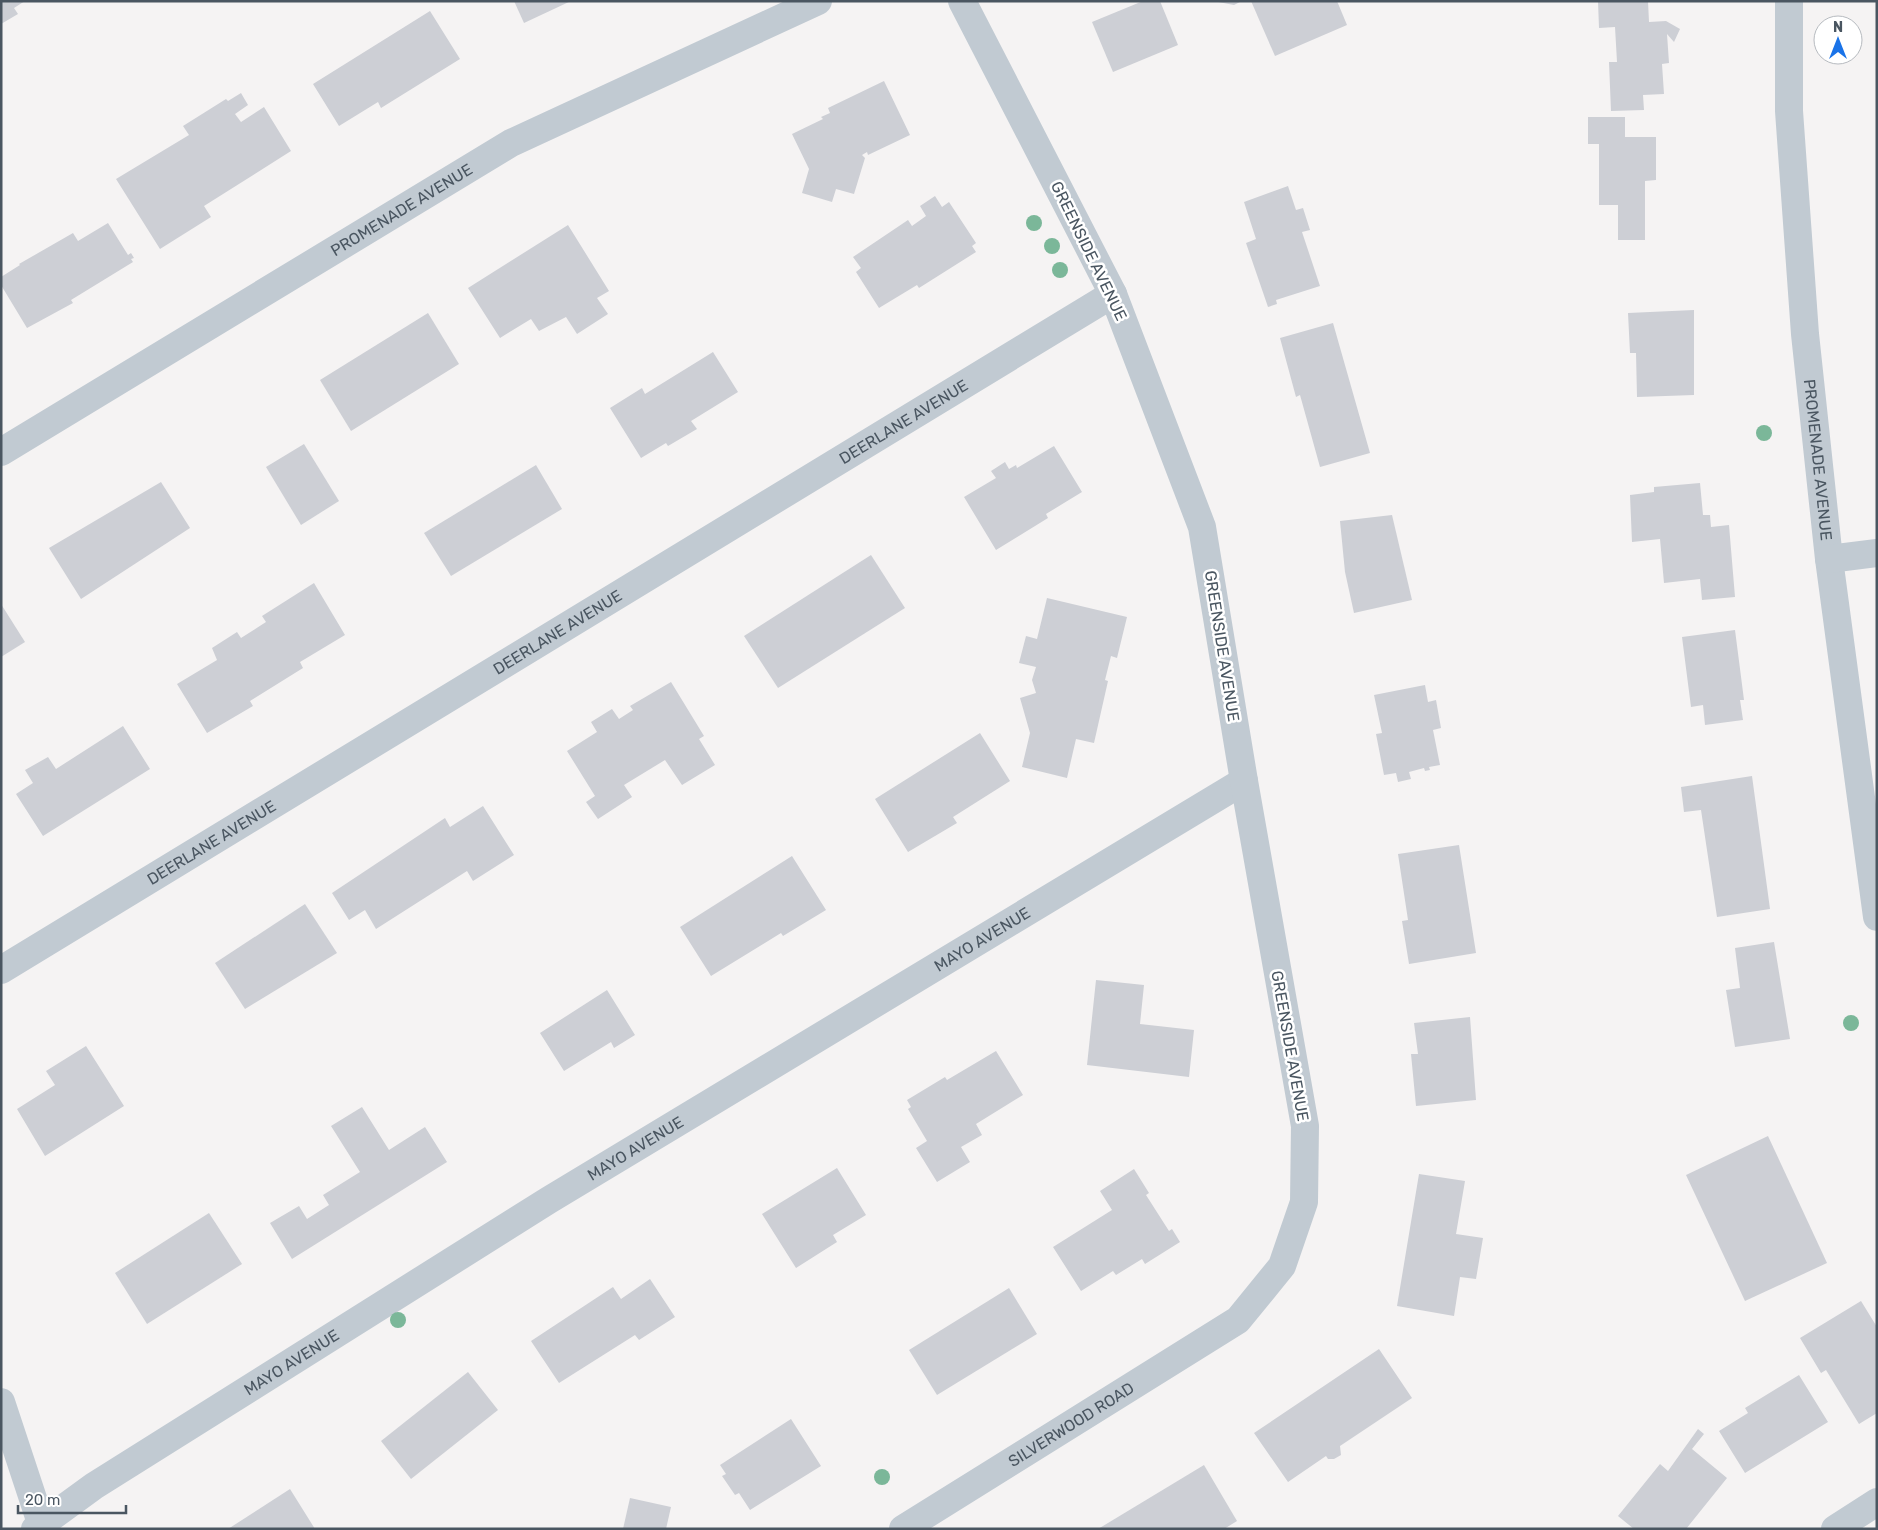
<svg xmlns="http://www.w3.org/2000/svg" width="1878" height="1530" viewBox="0 0 1878 1530" font-family="Rubik,sans-serif">
  <style>
    .building { fill: #cdcfd5 }
    .lines { fill: none; stroke-linecap: round; stroke-linejoin: round }
    .street { stroke: #c1cad2; stroke-width: 28 }
    .tree { fill: #7bb799 }
    .labels { text-anchor: middle; dominant-baseline: central; stroke-width: 5; stroke-linejoin: round; paint-order: stroke }
    .street-label { font-size: 16px; fill: #4a5661; stroke: #fff }
  </style>
  <rect width="100%" height="100%" fill="#f5f3f3"/>
  <g class="building">
    <path d="M1,1H25L14,8L18,14L1,24Z"/>
    <path d="M514,1H571L524,23Z"/>
    <path d="M1143,1H1160L1178,45L1113,72L1092,22Z"/>
    <path d="M1213,1H1242L1234,5Z"/>
    <path d="M1251,1H1337L1347,25L1275,56Z"/>
    <path d="M1598,1H1648L1649,22L1666,21L1680,29L1674,42L1667,34L1669,63L1662,64L1664,94L1643,95L1644,110L1611,111L1609,62H1617L1615,27L1599,28Z"/>
    <path d="M430,11L460,59L381,108L378,102L339,126L313,84Z"/>
    <path d="M884,81L910,135L868,155L867,152L862,155L865,158L854,194L836,189L832,202L802,193L809,169L792,134L823,119L821,117L830,113L828,108Z"/>
    <path d="M241,93L248,105L235,114L241,122L264,107L291,151L204,206L211,217L160,249L116,179L189,135L183,126L226,99L228,101Z"/>
    <path d="M1588,117H1625V137H1656V180L1645,181V240H1618V205H1599V144H1588Z"/>
    <path d="M1288,186L1296,210L1303,208L1310,230L1302,232L1320,286L1276,300L1277,304L1268,307L1246,243L1256,239L1244,202Z"/>
    <path d="M935,196L942,207L949,202L976,243L972,246L976,252L919,288L917,285L879,308L856,272L861,268L853,257L908,220L912,226L926,216L920,206Z"/>
    <path d="M108,223L128,255L131,253L134,258L131,259L133,262L71,300L73,303L27,328L1,285V277L20,265L19,264L73,233L78,241Z"/>
    <path d="M568,225L609,291L597,298L608,314L577,334L566,317L539,331L531,319L500,338L468,288Z"/>
    <path d="M1694,310V395L1637,397L1636,353H1630L1628,313Z"/>
    <path d="M428,313L459,364L351,431L320,380Z"/>
    <path d="M1333,323L1370,453L1320,467L1300,395L1296,397L1280,338Z"/>
    <path d="M713,352L738,392L691,421L697,429L668,446L666,443L641,458L610,408L642,388L645,394Z"/>
    <path d="M304,444L339,501L301,525L266,467Z"/>
    <path d="M1054,446L1082,492L1046,514L1048,518L996,550L964,497L996,478L991,471L1005,462L1009,469L1016,465L1017,468Z"/>
    <path d="M536,465L562,509L451,576L424,533Z"/>
    <path d="M161,482L190,528L81,599L49,548Z"/>
    <path d="M1700,483L1703,515H1710L1711,527L1729,525L1735,597L1702,600L1700,579L1664,583L1660,539L1632,542L1630,495L1654,492V487Z"/>
    <path d="M1392,515L1412,600L1354,613L1345,572L1340,521Z"/>
    <path d="M871,555L905,608L778,688L744,636Z"/>
    <path d="M314,583L345,635L300,662L303,668L250,701L253,706L207,733L177,684L217,660L212,648L237,632L241,638L266,622L262,616Z"/>
    <path d="M1047,598L1127,617L1117,658L1111,656L1105,680L1108,681L1094,743L1076,739L1067,778L1022,767L1030,733L1020,698L1036,693L1032,680L1036,667L1019,663L1026,636L1037,639Z"/>
    <path d="M1,604L25,642L1,657Z"/>
    <path d="M1735,630L1744,700H1740L1743,720L1705,725L1703,705L1691,707L1682,637Z"/>
    <path d="M671,682L704,736L699,739L715,765L682,785L665,760L624,785L632,797L598,819L586,802L595,796L567,751L597,732L591,722L612,709L619,719L633,710L630,706Z"/>
    <path d="M1425,685L1428,702L1436,700L1441,728L1433,730L1440,765L1429,767L1430,770L1425,771L1424,768L1409,772L1411,779L1398,782L1396,773L1384,775L1376,734L1382,733L1374,695Z"/>
    <path d="M123,726L150,769L43,836L16,794L33,783L25,770L48,757L56,769Z"/>
    <path d="M980,733L1010,781L953,817L957,823L908,852L875,799Z"/>
    <path d="M1752,776L1770,909L1717,917L1701,810L1684,812L1681,787Z"/>
    <path d="M483,806L514,855L473,881L467,871L376,929L365,910L349,920L332,893L445,818L450,827Z"/>
    <path d="M1459,845L1476,953L1409,964L1402,921L1408,920L1398,854Z"/>
    <path d="M792,856L826,910L783,936L781,933L711,976L680,927Z"/>
    <path d="M305,904L337,953L245,1009L215,963Z"/>
    <path d="M1774,942L1790,1039L1735,1047L1726,990L1740,988L1735,948Z"/>
    <path d="M1096,980L1144,985L1140,1024L1194,1030L1189,1077L1087,1065Z"/>
    <path d="M607,990L635,1035L614,1048L611,1042L564,1071L540,1033Z"/>
    <path d="M1470,1017L1476,1100L1416,1106L1411,1054H1418L1414,1023Z"/>
    <path d="M86,1046L124,1106L45,1156L17,1109L55,1085L46,1071Z"/>
    <path d="M996,1051L1023,1095L976,1124L982,1135L961,1147L970,1162L937,1182L916,1148L927,1141L908,1109L911,1107L907,1100L945,1077L947,1080Z"/>
    <path d="M362,1107L389,1150L425,1127L447,1162L292,1259L270,1223L299,1206L307,1219L329,1205L323,1195L360,1172L331,1126Z"/>
    <path d="M1768,1136L1827,1263L1745,1301L1686,1175Z"/>
    <path d="M837,1168L866,1215L833,1235L837,1242L796,1268L762,1214Z"/>
    <path d="M1134,1169L1149,1193L1146,1195L1169,1231L1172,1229L1180,1242L1145,1264L1142,1259L1116,1275L1113,1271L1081,1291L1053,1247L1112,1210L1100,1191Z"/>
    <path d="M1419,1174L1465,1181L1456,1234L1483,1238L1476,1279L1460,1277L1454,1316L1397,1306Z"/>
    <path d="M209,1213L242,1264L147,1324L115,1273Z"/>
    <path d="M650,1279L675,1317L639,1340L635,1335L559,1383L531,1341L613,1287L621,1299Z"/>
    <path d="M1009,1288L1037,1334L937,1395L909,1350Z"/>
    <path d="M1861,1301L1877,1327V1413L1859,1424L1826,1370L1821,1373L1800,1338Z"/>
    <path d="M1379,1349L1412,1398L1340,1446L1341,1455L1334,1459H1328L1326,1456L1288,1482L1254,1433Z"/>
    <path d="M468,1372L498,1410L411,1479L381,1441Z"/>
    <path d="M1799,1375L1828,1422L1745,1473L1719,1431L1748,1413L1745,1408Z"/>
    <path d="M791,1419L821,1466L750,1510L739,1493L735,1495L722,1476L726,1474L720,1465Z"/>
    <path d="M1698,1429L1704,1434L1692,1449L1727,1478L1686,1529H1634L1618,1516L1660,1464L1668,1471Z"/>
    <path d="M1204,1465L1237,1521L1224,1529H1098Z"/>
    <path d="M290,1489L315,1529H228Z"/>
    <path d="M630,1498L671,1507L666,1529H623Z"/>
  </g>
  <g class="lines">
    <g class="street">
      <path id="s1" d="M1789,1V111L1805,334L1829,559L1877,917"/>
      <path id="s2" d="M1,452L511,143L818,1"/>
      <path d="M1829,559L1877,553"/>
      <path id="s3" d="M1,970L1113,294"/>
      <path d="M1,1402L43,1529"/>
      <path id="s4" d="M35,1529L94,1486L549,1200L1244,781"/>
      <path id="s5" d="M903,1529L1238,1320L1282,1266L1304,1202L1305,1126L1244,781L1202,527L1113,294L962,1"/>
      <path d="M1835,1529L1877,1502"/>
    </g>
  </g>
  <g class="tree">
    <circle cx="1034" cy="223" r="8"/>
    <circle cx="1052" cy="246" r="8"/>
    <circle cx="1060" cy="270" r="8"/>
    <circle cx="1764" cy="433" r="8"/>
    <circle cx="1851" cy="1023" r="8"/>
    <circle cx="398" cy="1320" r="8"/>
    <circle cx="882" cy="1477" r="8"/>
  </g>
  <g class="labels">
    <g class="street-label">
      <text stroke="none"><textPath href="#s2" startOffset="468">PROMENADE AVENUE</textPath></text>
      <text transform="translate(1089 251) rotate(64)">GREENSIDE AVENUE</text>
      <text stroke="none"><textPath href="#s3" startOffset="1056">DEERLANE AVENUE</textPath></text>
      <text stroke="none"><textPath href="#s1" startOffset="460">PROMENADE AVENUE</textPath></text>
      <text stroke="none"><textPath href="#s3" startOffset="651">DEERLANE AVENUE</textPath></text>
      <text transform="translate(1222 646) rotate(81)">GREENSIDE AVENUE</text>
      <text stroke="none"><textPath href="#s3" startOffset="246">DEERLANE AVENUE</textPath></text>
      <text stroke="none"><textPath href="#s4" startOffset="1116">MAYO AVENUE</textPath></text>
      <text transform="translate(1290 1046) rotate(80)">GREENSIDE AVENUE</text>
      <text stroke="none"><textPath href="#s4" startOffset="711">MAYO AVENUE</textPath></text>
      <text stroke="none"><textPath href="#s4" startOffset="306">MAYO AVENUE</textPath></text>
      <text stroke="none"><textPath href="#s5" startOffset="198">SILVERWOOD ROAD</textPath></text>
    </g>
  </g>
  <rect width="1878" height="1530" fill="none" stroke="#4a5661" stroke-width="5"/>
  <g transform="translate(1838 40)"><circle r="24" fill="#ffffff" stroke="#b7bbc0"/>
  <path d="M0-4L9 19L0 12L-9 19Z" fill="#1a73e8"/>
  <text y="-8" font-size="14" font-weight="bold" text-anchor="middle" fill="#4a5661">N</text>
  </g>
  <path d="M18 1505v8h108v-8" fill="none" stroke="#4a5661" stroke-width="2.5"/>
  <text x="25" y="1505" font-size="15" fill="#4a5661" stroke="#ffffff" stroke-width="4" paint-order="stroke">20 m</text>
</svg>
